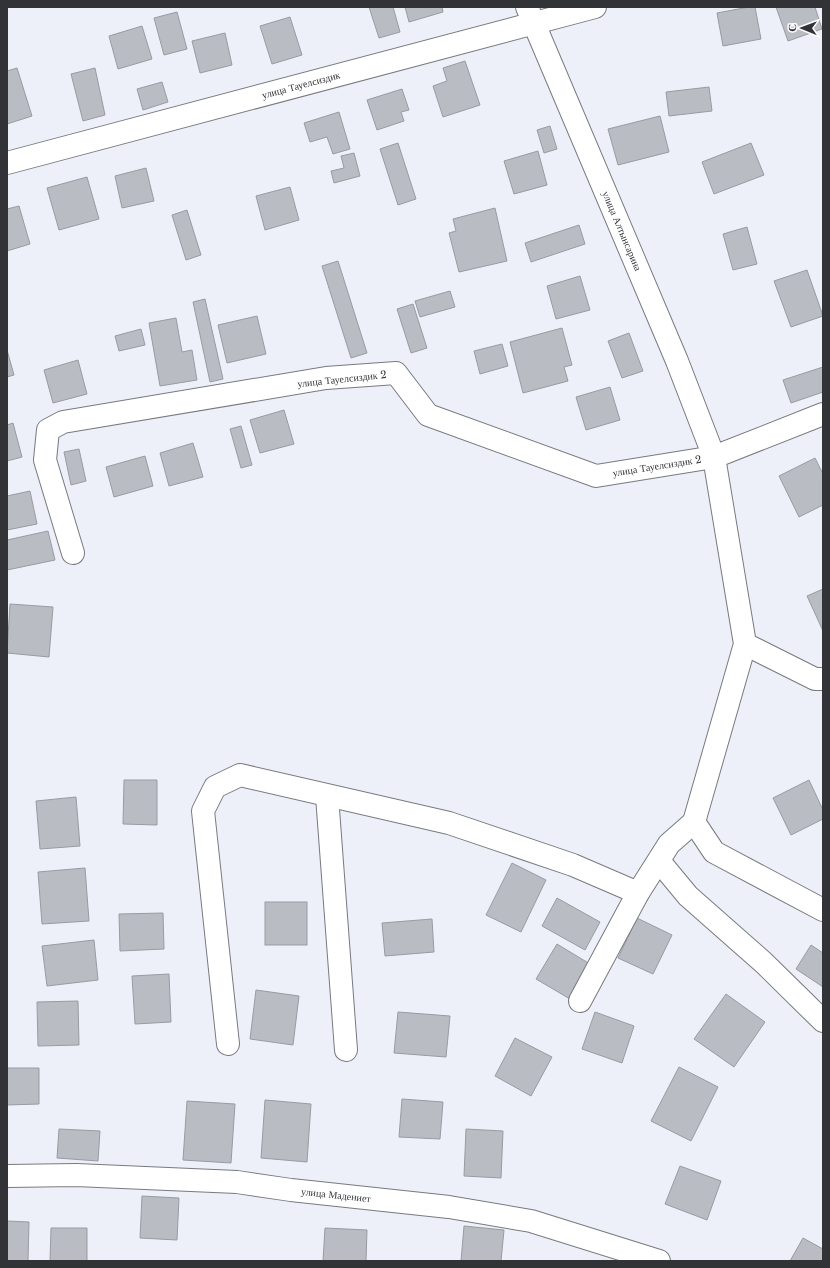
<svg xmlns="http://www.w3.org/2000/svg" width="830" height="1268" viewBox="0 0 830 1268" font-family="'Libre Baskerville',serif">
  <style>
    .building { fill: #babcc4; stroke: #989ba2 }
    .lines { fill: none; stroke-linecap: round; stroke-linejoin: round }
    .minor-casing { stroke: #787a81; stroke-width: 24 }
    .minor { stroke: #fff; stroke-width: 22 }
    .labels { text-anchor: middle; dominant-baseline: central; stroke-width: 3; stroke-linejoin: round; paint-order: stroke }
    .street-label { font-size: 10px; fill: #323337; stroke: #fff }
  </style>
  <rect width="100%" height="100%" fill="#edf0f8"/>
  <g class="building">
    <path d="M369,7H393L400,32L379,38Z"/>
    <path d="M405,7H442L443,12L409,22Z"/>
    <path d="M749,7H755L761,39L723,46L717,13Z"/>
    <path d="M776,7H815L822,29L788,41Z"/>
    <path d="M177,12L187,49L164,55L154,18Z"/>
    <path d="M290,17L302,55L272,64L260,26Z"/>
    <path d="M142,26L152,59L118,69L109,36Z"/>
    <path d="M225,33L232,65L200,73L192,41Z"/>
    <path d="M465,61L480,105L443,117L433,86L447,81L443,68Z"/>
    <path d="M17,68L32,116L7,124V71Z"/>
    <path d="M95,68L105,115L83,121L71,74Z"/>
    <path d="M162,82L168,102L143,110L137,89Z"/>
    <path d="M709,87L712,111L669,116L666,92Z"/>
    <path d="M402,89L409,110L401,112L404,121L377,130L367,100Z"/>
    <path d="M339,112L350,149L333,154L327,137L310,142L304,123Z"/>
    <path d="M660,116L669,152L618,165L608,129Z"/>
    <path d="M550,126L557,149L544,153L537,130Z"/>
    <path d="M398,143L416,199L398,205L380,149Z"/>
    <path d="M751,143L764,175L714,194L702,162Z"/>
    <path d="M538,151L547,185L514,194L504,161Z"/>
    <path d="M354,153L360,176L334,183L331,171L344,168L341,156Z"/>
    <path d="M146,168L154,201L122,208L115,176Z"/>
    <path d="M87,177L99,219L59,230L47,188Z"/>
    <path d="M290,187L299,220L265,230L256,196Z"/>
    <path d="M19,206L30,244L7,251V209Z"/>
    <path d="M495,208L507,261L459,272L449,233L456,231L453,219Z"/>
    <path d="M187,210L201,255L186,260L172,215Z"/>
    <path d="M579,225L585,244L531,262L525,243Z"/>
    <path d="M747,227L757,264L733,270L723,234Z"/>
    <path d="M338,261L367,353L351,358L322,266Z"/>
    <path d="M807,270L823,316L791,327L774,281Z"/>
    <path d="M580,276L590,310L556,319L547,286Z"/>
    <path d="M450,291L455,307L420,317L415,301Z"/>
    <path d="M205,299L223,379L210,382L193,302Z"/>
    <path d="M413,304L427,348L411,353L397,309Z"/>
    <path d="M257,316L266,354L227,363L218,325Z"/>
    <path d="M176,318L182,352L192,350L197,380L160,386L149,323Z"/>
    <path d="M562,328L572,365L564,367L568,381L523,393L510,342Z"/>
    <path d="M141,329L145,345L119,351L115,336Z"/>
    <path d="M629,333L643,371L622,378L608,341Z"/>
    <path d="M502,344L508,366L480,374L474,351Z"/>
    <path d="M7,350L14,375L7,377Z"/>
    <path d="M78,360L87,394L53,403L44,370Z"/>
    <path d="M823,367V392L791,403L783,380Z"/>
    <path d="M610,387L620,420L586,430L576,397Z"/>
    <path d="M284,410L294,444L260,453L250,420Z"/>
    <path d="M13,423L22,457L7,461V425Z"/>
    <path d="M241,426L252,465L241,468L230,429Z"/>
    <path d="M193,443L203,477L169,486L160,453Z"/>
    <path d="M79,449L86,481L71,485L64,452Z"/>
    <path d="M145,456L153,486L114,497L106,467Z"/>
    <path d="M815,458L823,474V505L799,517L779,476Z"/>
    <path d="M30,491L37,524L7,530V496Z"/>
    <path d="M48,531L55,560L7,570V540Z"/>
    <path d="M823,589V631L807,596Z"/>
    <path d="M10,604L53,607L49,657L7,653Z"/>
    <path d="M124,780H157V825L123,824Z"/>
    <path d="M809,780L823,810V819L791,835L773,798Z"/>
    <path d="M76,797L80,846L40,849L36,801Z"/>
    <path d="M512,863L546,880L521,932L486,915Z"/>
    <path d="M85,868L89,921L42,924L38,872Z"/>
    <path d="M557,898L600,922L585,950L542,926Z"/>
    <rect x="265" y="902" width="42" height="43"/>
    <path d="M163,913L164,949L120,951L119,914Z"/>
    <path d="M637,918L672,935L653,974L618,958Z"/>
    <path d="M432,919L434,952L385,956L382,923Z"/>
    <path d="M94,940L98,980L47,986L42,946Z"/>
    <path d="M557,944L590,964L570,999L536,979Z"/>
    <path d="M811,945L823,953V987L796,969Z"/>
    <path d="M169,974L171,1022L135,1024L132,976Z"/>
    <path d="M256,990L299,996L293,1045L250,1039Z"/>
    <path d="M726,994L765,1022L734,1067L694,1039Z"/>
    <path d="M78,1001L79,1045L38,1046L37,1002Z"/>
    <path d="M398,1012L450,1016L446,1057L394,1053Z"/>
    <path d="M595,1012L634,1026L622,1063L582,1049Z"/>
    <path d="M515,1038L552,1057L531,1096L495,1076Z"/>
    <path d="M679,1067L718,1087L691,1141L651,1121Z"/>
    <path d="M7,1068H39V1104L7,1105Z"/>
    <path d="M402,1099L443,1102L440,1139L399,1137Z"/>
    <path d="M265,1100L311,1104L307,1162L261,1158Z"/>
    <path d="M187,1101L235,1104L231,1163L183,1160Z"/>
    <path d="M59,1129L100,1131L98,1161L57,1158Z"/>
    <path d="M466,1129L503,1131L501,1178L464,1176Z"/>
    <path d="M680,1166L721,1181L707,1220L665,1204Z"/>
    <path d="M142,1196L179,1198L177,1240L140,1238Z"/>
    <path d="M7,1221L29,1222L28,1261H7Z"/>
    <path d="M464,1226L504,1230L501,1261H461Z"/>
    <path d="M51,1228H87V1261H50Z"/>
    <path d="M325,1228L367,1230L366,1261H323Z"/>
    <path d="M803,1238L823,1249V1261H790Z"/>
  </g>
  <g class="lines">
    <g class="minor-casing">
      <g id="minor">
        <path d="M527,7L677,361L714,457L745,644L694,822L714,852L823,910"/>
        <path d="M7,163L595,7"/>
        <path d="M73,553L45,460L48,430L63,422L326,378L396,373L428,415L596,476L714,457L823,414"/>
        <path d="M745,644L815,679H823"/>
        <path d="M327,796L346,1050"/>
        <path d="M659,861L688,896L764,963L823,1021"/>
        <path d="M580,1001L638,893L669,844L694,822"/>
        <path d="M228,1044L203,811L215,787L240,775L449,823L573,865L638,893"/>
        <path d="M7,1176L76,1175L237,1182L291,1190L449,1207L531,1221L659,1261"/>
      </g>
    </g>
    <use href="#minor" class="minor"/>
  </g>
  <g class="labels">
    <g class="street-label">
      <text transform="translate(301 85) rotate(-15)">улица Тауелсиздик</text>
      <text transform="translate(622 231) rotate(67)">улица Алтынсарина</text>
      <text transform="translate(342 379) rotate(-6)">улица Тауелсиздик 2</text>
      <text transform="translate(657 466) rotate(-9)">улица Тауелсиздик 2</text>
      <text transform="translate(336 1195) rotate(6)">улица Мадениет</text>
    </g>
  </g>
  <rect width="830" height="1268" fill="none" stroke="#323337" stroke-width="16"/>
  <g transform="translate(802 28) rotate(271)" stroke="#ffffff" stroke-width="3" paint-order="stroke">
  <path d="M0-3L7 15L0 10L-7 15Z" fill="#323337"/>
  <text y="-6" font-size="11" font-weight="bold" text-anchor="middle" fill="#323337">С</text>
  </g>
</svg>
